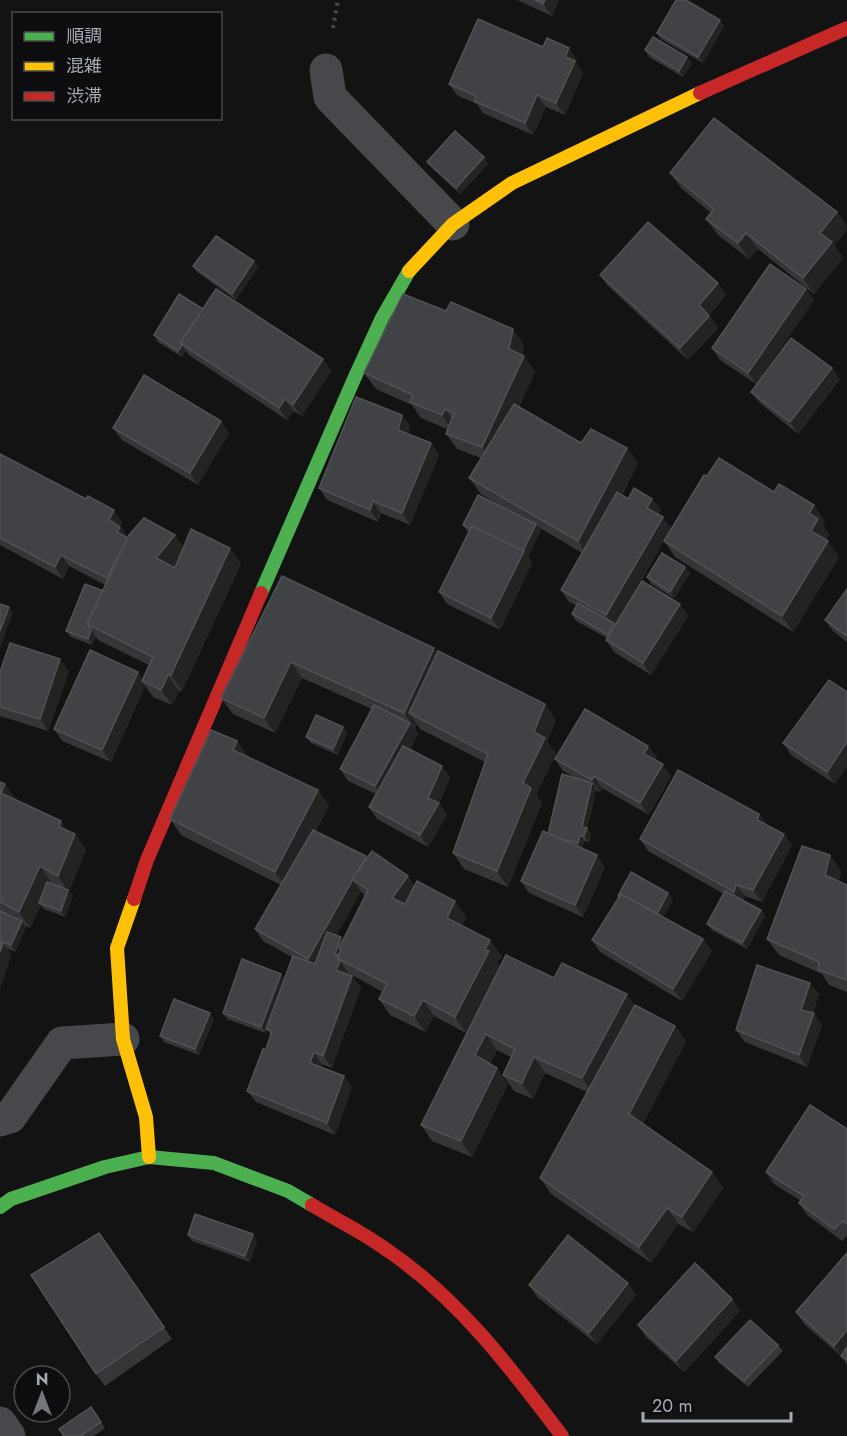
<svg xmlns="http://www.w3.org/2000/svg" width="847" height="1436" viewBox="0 0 847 1436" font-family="Jost,'Noto Sans JP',sans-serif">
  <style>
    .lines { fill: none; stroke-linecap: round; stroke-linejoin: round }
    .path { stroke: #494a4e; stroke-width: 4; stroke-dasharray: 3 4.5; stroke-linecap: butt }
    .street { stroke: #47484c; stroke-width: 33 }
    .fast { stroke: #4caf50; stroke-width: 14 }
    .slow { stroke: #ffc107; stroke-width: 14 }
    .jam { stroke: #c62828; stroke-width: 14 }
    .wall { fill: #353637; fill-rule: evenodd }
    .shaded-wall { fill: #232323 }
    .building { fill: #414245; stroke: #515256; stroke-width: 1.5 }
  </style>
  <rect width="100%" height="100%" fill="#131313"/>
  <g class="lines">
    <path class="path" d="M333,28L338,0"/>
    <g class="street">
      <path d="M326,70L330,97L453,224"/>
      <path d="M0,1120L10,1117L62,1043L123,1039"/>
      <path d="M0,1423L9,1436"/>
    </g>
    <g class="fast">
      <path d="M261,593L354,379L382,318L409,271"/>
      <path d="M0,1207L11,1199L105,1167L149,1157L214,1163L288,1191L312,1205"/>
    </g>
    <g class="slow">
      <path d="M409,271L453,224L512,183L700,93"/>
      <path d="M134,899L117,948L123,1039L146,1117L149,1157"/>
    </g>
    <g class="jam">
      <path d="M700,93L847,28"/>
      <path d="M134,899L147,860L261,593"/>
      <path d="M312,1205C337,1220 364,1233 387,1250C458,1298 511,1368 562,1436"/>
    </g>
  </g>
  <g class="wall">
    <path d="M517,0H559L552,16Z"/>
    <path d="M720,20L724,26L703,63L661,39L657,33Z"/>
    <path d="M543,47L577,60L576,63L583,73L565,115L546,107L533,135L483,113L477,104L458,96L449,84Z"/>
    <path d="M645,50L692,63L683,77L649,57Z"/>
    <path d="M484,157L488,164L460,194L432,168L427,162Z"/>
    <path d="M670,173L837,212L847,226V230L834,245L843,258L814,294L758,249L749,259L718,235L706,219L711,213L681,188Z"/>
    <path d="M254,261L258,267L236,300L197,272L193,266Z"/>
    <path d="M600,275L718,283L726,295L709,315L718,328L688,360L608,286Z"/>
    <path d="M806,289L814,300L756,384L720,360L712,348Z"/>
    <path d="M203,309L323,359L331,371L302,416L294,411L287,420L189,355L186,351L182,357L158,342L154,335Z"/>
    <path d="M524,345L522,355L535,372L519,407L581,443L627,448L638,463L622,495L628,499H652L661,510L658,514L671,528L626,608L680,604L688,616L651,675L614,652L606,640L607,638L576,621L572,614L577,606L569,602L561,590L582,553L540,528L541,530L528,557L532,563L500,630L447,604L439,592L468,532L463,525L506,509L481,494L469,478L481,458L457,449L446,434L447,429L421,418L412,405L376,389L364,373Z"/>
    <path d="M840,379L798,434L760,403L751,392Z"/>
    <path d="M402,415L410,426L408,434L431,443L439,455L410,525L381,513L378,522L327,500L319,488Z"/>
    <path d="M113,428L229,433L198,485L122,440Z"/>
    <path d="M0,454L122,522L120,526L128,538L175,535L183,547L241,564L182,691H179L172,705L153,697L145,686L111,762L62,741L54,729L143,679L149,665L98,640L96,637L92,645L71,637L66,631L103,591L105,585L69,566L63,579L0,545Z"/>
    <path d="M707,476L774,492L825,521L823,526L829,535L826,540L839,557L793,632L675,557L664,541Z"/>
    <path d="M685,567L690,573L674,598L651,584L647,577Z"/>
    <path d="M282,576L437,653L556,720L547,742L556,754L536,795L542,803L508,887L464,869L453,853L485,762L420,729L417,724L415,729L414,728L418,734L410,749L442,766L450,778L439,803L447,815L428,847L377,819L369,807L376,794L348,781L340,769L372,709L302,678L275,733L233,714L221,698Z"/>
    <path d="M847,589V642L833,631L825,620Z"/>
    <path d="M69,671L48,731L0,716V672Z"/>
    <path d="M847,692V766L835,784L791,755L783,743Z"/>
    <path d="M343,727L347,733L338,755L311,743L306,737Z"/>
    <path d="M237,741L248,757L318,790L329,806L316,831L366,856L367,858L408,876L414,886L455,901L466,917L462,925L502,956L497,963L500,967L554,978L635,1006L675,1026L686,1041L643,1124L712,1172L723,1188L693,1232L678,1224L651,1263L551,1194L540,1178L587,1092L545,1073L533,1099L514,1091L503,1075L511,1057L497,1050L490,1064L508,1084L472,1157L432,1141L421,1125L488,992L466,1033L434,1016L425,1032L390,1015L379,999L383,992L348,973L347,974L352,976L361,988L332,1068L322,1064L321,1067L352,1087L335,1135L256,1102L247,1091L271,1035L267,1030L266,1033L227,1019L223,1013L284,979L292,957L263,941L255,929L281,885L181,835L170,819ZM361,891L365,896L343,940L336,936Z"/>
    <path d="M648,746L657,757L655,760L671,776L649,815L602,788L600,792L596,790L587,829L591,834L589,842L584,841L582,849L605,867L583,917L529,893L521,881L548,834L577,779L563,771L555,759Z"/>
    <path d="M0,782L5,784L15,799L68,831L75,834L86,850L69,891L73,896L65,917L44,909L41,905L30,928L24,925L26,927L15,952L6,948L11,955L0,988Z"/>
    <path d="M759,814L768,826L784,834L792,845L762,902L745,896L743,901L761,910L765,916L747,949L712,930L707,924L724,894L648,851L640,839Z"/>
    <path d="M841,871L839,881L847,885V992L829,985L822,974L779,955L767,939Z"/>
    <path d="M668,893L673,900L663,917L703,939L712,951L682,1001L600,952L592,940Z"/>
    <path d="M819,994L813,1013L822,1025L807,1067L745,1042L736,1030Z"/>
    <path d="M214,1019L199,1055L164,1042L160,1036Z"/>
    <path d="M847,1129V1236L842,1241L807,1215L799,1203L801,1201L774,1184L766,1172Z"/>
    <path d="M99,1233L172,1339L105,1386L96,1374Z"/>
    <path d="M188,1235L257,1241L250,1262L192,1241Z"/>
    <path d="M847,1253V1365L842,1357L804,1324L796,1312Z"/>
    <path d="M628,1283L636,1295L597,1344L537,1297L529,1285Z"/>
    <path d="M732,1299L740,1311L684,1372L646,1337L638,1325Z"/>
    <path d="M778,1345L783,1351L748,1387L719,1363L715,1357Z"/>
    <path d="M91,1407L105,1428L94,1436H64Z"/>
  </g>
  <g class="shaded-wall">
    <path d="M545,0H559L552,16L543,4Z"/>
    <path d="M720,20L724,26L703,63L698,57Z"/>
    <path d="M569,48L577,60L576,63L583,73L565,115L556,103L565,57Z"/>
    <path d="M687,57L692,63L683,77L679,71Z"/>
    <path d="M537,95L546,107L533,135L525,123Z"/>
    <path d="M484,157L488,164L460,194L456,188Z"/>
    <path d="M837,212L847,226V230L834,245L843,258L814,294L803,278L820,233Z"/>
    <path d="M746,233L758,249L749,259L738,243Z"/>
    <path d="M254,261L258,267L236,300L232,294Z"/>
    <path d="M718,283L726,295L707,317L699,305Z"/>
    <path d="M806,289L814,300L756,384L748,373Z"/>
    <path d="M709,316L718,328L688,360L680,348Z"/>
    <path d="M513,329L524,345L520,364L524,356L535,372L493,463L482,447L509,349Z"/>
    <path d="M182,345L186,351L182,357L178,351Z"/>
    <path d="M323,359L331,371L302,416L293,405Z"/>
    <path d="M832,368L840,379L798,434L790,422Z"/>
    <path d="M285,399L294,411L287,420L279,408Z"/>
    <path d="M445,409L456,425L453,431L442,415Z"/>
    <path d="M402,415L410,426L407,442L398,430Z"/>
    <path d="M221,421L229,433L198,485L190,473Z"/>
    <path d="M431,443L439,455L410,525L402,513Z"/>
    <path d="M627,448L638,463L589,557L578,541Z"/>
    <path d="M652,499L661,510L655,519L647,508Z"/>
    <path d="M373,501L381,513L378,522L370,510Z"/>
    <path d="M814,505L825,521L823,526L829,535L823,547L811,531L809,513Z"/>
    <path d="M114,510L122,522L117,532L109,520Z"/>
    <path d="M663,517L671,528L616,625L612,641L608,635L613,625L606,615Z"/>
    <path d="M536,524L541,530L528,557L532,563L500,630L491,618Z"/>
    <path d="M120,527L136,550L115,590L107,578L117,532Z"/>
    <path d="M175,535L186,551L168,574L156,558Z"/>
    <path d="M828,541L839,557L793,632L782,616Z"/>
    <path d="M230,548L241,564L182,691L171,675Z"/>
    <path d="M61,555L69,566L63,579L55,567Z"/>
    <path d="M685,567L690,573L674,598L670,592Z"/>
    <path d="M680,604L688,616L651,675L643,663Z"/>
    <path d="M9,607L13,613L0,649V631Z"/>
    <path d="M91,630L96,637L92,645L88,639Z"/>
    <path d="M434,648L445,664L409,713L417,724L415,729L404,713Z"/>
    <path d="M60,659L69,671L48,731L40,719Z"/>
    <path d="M291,662L302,678L275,733L264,718Z"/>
    <path d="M138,672L145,683L142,681L145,686L111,762L102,750Z"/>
    <path d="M168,675L179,691L172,705L161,690Z"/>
    <path d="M545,704L556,720L547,742L556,754L536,795L542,803L508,887L497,871L523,783L534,732Z"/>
    <path d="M410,723L418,734L384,798L375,786Z"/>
    <path d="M343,727L347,733L338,755L333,749Z"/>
    <path d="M237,741L248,757L233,750Z"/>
    <path d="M847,742V766L835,784L827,772Z"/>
    <path d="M648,746L657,757L653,766L644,754Z"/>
    <path d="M663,764L671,776L649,815L640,803Z"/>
    <path d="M442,766L450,778L438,805L439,803L447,815L428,847L420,835L428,798Z"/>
    <path d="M594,776L602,788L600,792L592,780Z"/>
    <path d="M592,783L596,789L587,829L591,834L589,842L584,836L582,827Z"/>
    <path d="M5,784L16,800L1,793Z"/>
    <path d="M318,790L329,806L286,887L275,872Z"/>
    <path d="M759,814L768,826L757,820Z"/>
    <path d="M61,821L72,837L59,827Z"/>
    <path d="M75,834L86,850L69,891L73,896L65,917L61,911L68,891L58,876Z"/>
    <path d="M784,834L792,845L762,902L753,890Z"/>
    <path d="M580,835L584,841L582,850L578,843Z"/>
    <path d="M597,855L605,867L583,917L575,905Z"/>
    <path d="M830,855L841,871L836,891L825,875Z"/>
    <path d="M40,866L51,882L41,903H39L41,905L30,928L19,912Z"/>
    <path d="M408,876L419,892L403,914L392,898Z"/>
    <path d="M353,880L361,891L317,971L308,959Z"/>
    <path d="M736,885L745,896L742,904L734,892Z"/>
    <path d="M668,893L673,900L660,923L656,916Z"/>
    <path d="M455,901L466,917L458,934L447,918Z"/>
    <path d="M761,910L765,916L747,949L742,943Z"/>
    <path d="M22,921L26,927L15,952L11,945Z"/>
    <path d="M341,937L349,949L341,950L339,948L346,958L335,954Z"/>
    <path d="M703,939L712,951L682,1001L673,989Z"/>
    <path d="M490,940L502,956L497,963L500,967L466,1033L455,1017L485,950Z"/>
    <path d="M3,943L11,955L0,988V952Z"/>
    <path d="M340,961L348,973L344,982L336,970Z"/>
    <path d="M281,974L285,980L266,1033L261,1027Z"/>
    <path d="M352,976L361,988L332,1068L323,1056Z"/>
    <path d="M810,983L819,994L810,1022L801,1010Z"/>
    <path d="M627,994L638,1010L593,1094L582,1078Z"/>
    <path d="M423,1000L434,1016L425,1032L414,1016Z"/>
    <path d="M210,1013L214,1019L199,1055L195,1049Z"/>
    <path d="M814,1013L822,1025L807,1067L799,1055Z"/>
    <path d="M675,1026L686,1041L640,1130L629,1114Z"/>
    <path d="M486,1034L497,1050L486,1071L475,1055Z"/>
    <path d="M314,1052L322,1064L318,1075L310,1063Z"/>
    <path d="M534,1057L545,1073L533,1099L522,1083Z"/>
    <path d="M497,1068L508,1084L472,1157L461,1141Z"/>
    <path d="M344,1076L352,1087L335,1135L327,1123Z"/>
    <path d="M712,1172L723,1188L693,1232L682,1217Z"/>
    <path d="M667,1208L678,1224L651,1263L639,1247Z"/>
    <path d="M253,1234L257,1241L250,1262L245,1256Z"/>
    <path d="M628,1283L636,1295L597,1344L589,1333Z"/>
    <path d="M732,1299L740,1311L684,1372L676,1361Z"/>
    <path d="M847,1330V1352L842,1358L834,1346Z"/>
  </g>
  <g class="building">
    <path d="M535,0H545L543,4Z"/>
    <path d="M676,0H686L720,20L698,57L657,33Z"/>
    <path d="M478,19L543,47L547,38L569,48L565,57L575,61L556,103L537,95L525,123L474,101L476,96L449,84Z"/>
    <path d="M653,37L687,57L679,71L645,50Z"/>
    <path d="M714,118L837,212L820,233L832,242L803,278L746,233L738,243L706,219L714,209L670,173Z"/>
    <path d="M455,131L484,157L456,188L427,162Z"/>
    <path d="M648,222L718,283L699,305L709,316L680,348L600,275Z"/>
    <path d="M216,236L254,261L232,294L193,266Z"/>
    <path d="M770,264L806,289L748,373L712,348Z"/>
    <path d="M216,289L323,359L293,405L285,399L279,408L180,343Z"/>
    <path d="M179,294L203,309L180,343L182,345L178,351L154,335Z"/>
    <path d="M403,294L446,311L451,302L513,329L509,349L524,356L482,447L446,434L454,413L445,409L442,415L410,402L413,395L364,373Z"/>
    <path d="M791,338L832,368L790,422L751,392Z"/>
    <path d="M144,375L221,421L190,473L113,428Z"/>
    <path d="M356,397L402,415L398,430L431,443L402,513L373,501L370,510L319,488Z"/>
    <path d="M514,404L581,443L591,429L627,448L578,541L469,478Z"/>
    <path d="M0,454L86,499L88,496L114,510L109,520L120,527L117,532L128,538L107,578L61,555L55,567L0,538Z"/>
    <path d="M719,458L774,492L779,484L814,505L809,513L818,519L811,531L828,541L782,616L664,541L704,475L707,476Z"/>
    <path d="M634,488L652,499L647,508L663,517L606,615L561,590L617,492L628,499Z"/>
    <path d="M478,495L536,524L523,551L472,526L470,529L463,525Z"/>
    <path d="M144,518L175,535L156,558L175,568L191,529L230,548L171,675H168L161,690L142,681L153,657L87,624L129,535Z"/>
    <path d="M472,526L524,551L491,618L439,592Z"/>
    <path d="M662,553L685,567L670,592L647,577Z"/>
    <path d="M282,576L434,648L404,713L291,662L264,718L221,698Z"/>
    <path d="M642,581L680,604L643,663L606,640Z"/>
    <path d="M85,584L103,591L87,624L91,630L88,639L66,631Z"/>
    <path d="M847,589V636L825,620Z"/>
    <path d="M578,603L614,623L608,635L572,614Z"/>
    <path d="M0,604L9,607L0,631Z"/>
    <path d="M10,643L60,659L40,719L0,707V672Z"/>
    <path d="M90,650L138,672L102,750L54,729Z"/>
    <path d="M438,651L545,704L534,732L545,738L523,783L531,788L497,871L453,853L488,754L409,713Z"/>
    <path d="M829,680L847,692V742L827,772L783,743Z"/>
    <path d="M374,705L410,723L375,786L340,769Z"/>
    <path d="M585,709L648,746L644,754L663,764L640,803L594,776L592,780L555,759Z"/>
    <path d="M316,715L343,727L333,749L306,737Z"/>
    <path d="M211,730L237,741L233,750L318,790L275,872L170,819Z"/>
    <path d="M403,746L442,766L428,798L439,803L420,835L369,807Z"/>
    <path d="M678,770L759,814L757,820L784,834L753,890L736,885L734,892L640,839Z"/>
    <path d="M562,774L592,783L582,827L587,828L584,836L580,835L578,843L560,839L548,834Z"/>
    <path d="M0,782L5,784L1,793L61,821L59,827L75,834L58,876L40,866L19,912L0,902Z"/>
    <path d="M313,830L366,856L308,959L255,929Z"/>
    <path d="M543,831L597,855L575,905L521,881Z"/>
    <path d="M802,846L830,855L825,875L847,885V980L818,970L819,962L767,939Z"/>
    <path d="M372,851L408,876L392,898L405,904L417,881L455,901L447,918L490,940L485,950L489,951L455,1017L423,1000L414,1016L379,999L387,984L337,958L341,950L339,948L368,890L352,879Z"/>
    <path d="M631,872L668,893L657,914L621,894L620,897L618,896Z"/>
    <path d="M47,882L68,890L61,911L39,903Z"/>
    <path d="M725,891L761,910L742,943L707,924Z"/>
    <path d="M621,894L703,939L673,989L592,940Z"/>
    <path d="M0,911L22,921L11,945L0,941Z"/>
    <path d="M327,932L341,937L335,954L339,955L337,958L340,961L336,970L352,976L323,1056L314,1052L310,1063L344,1076L327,1123L247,1091L263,1049H266L272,1031L266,1029L293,956L315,964Z"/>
    <path d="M0,942L3,943L0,952Z"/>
    <path d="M506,955L554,978L562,963L627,994L582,1078L534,1057L522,1083L503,1075L515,1049L486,1034L475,1055L497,1068L461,1141L421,1125Z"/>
    <path d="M242,959L281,974L261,1027L223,1013Z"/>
    <path d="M757,965L810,983L801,1010L814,1013L799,1055L736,1030Z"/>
    <path d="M174,999L210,1013L195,1049L160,1036Z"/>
    <path d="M635,1005L675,1026L629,1114L712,1172L682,1217L667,1208L639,1247L540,1178Z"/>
    <path d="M810,1105L847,1129V1224L842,1221L834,1229L799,1203L804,1196L766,1172Z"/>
    <path d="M195,1214L253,1234L245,1256L188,1235Z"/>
    <path d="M99,1233L164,1327L96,1374L31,1275Z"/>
    <path d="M568,1235L628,1283L589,1333L529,1285Z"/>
    <path d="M847,1253V1330L834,1346L796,1312Z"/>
    <path d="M695,1263L732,1299L676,1361L638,1325Z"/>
    <path d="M750,1320L778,1345L744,1381L715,1357Z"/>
    <path d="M847,1347V1360L841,1356Z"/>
    <path d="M91,1407L101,1422L80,1436H64L59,1429Z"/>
  </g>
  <rect x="12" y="12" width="210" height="108" fill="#0d0d0f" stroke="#494c51" stroke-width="1.5"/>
  <rect x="24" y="32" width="30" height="9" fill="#4caf50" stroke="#494c51" stroke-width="1.5"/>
  <text x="66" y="42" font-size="18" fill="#a4aab4">順調</text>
  <rect x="24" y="62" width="30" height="9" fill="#ffc107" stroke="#494c51" stroke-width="1.5"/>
  <text x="66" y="72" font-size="18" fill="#a4aab4">混雑</text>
  <rect x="24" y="92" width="30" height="9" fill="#c62828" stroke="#494c51" stroke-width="1.5"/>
  <text x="66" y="102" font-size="18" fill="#a4aab4">渋滞</text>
  <g transform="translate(42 1394)"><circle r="28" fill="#0d0d0f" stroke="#494c51" stroke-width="1.5"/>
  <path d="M0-4.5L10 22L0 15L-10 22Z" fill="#71757c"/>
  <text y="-9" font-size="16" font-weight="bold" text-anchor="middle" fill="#a4aab4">N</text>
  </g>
  <path d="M643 1412v9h148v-9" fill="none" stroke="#a4aab4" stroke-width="3"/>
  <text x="652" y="1412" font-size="18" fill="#a4aab4" stroke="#0d0d0f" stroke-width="4.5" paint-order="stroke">20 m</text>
</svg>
